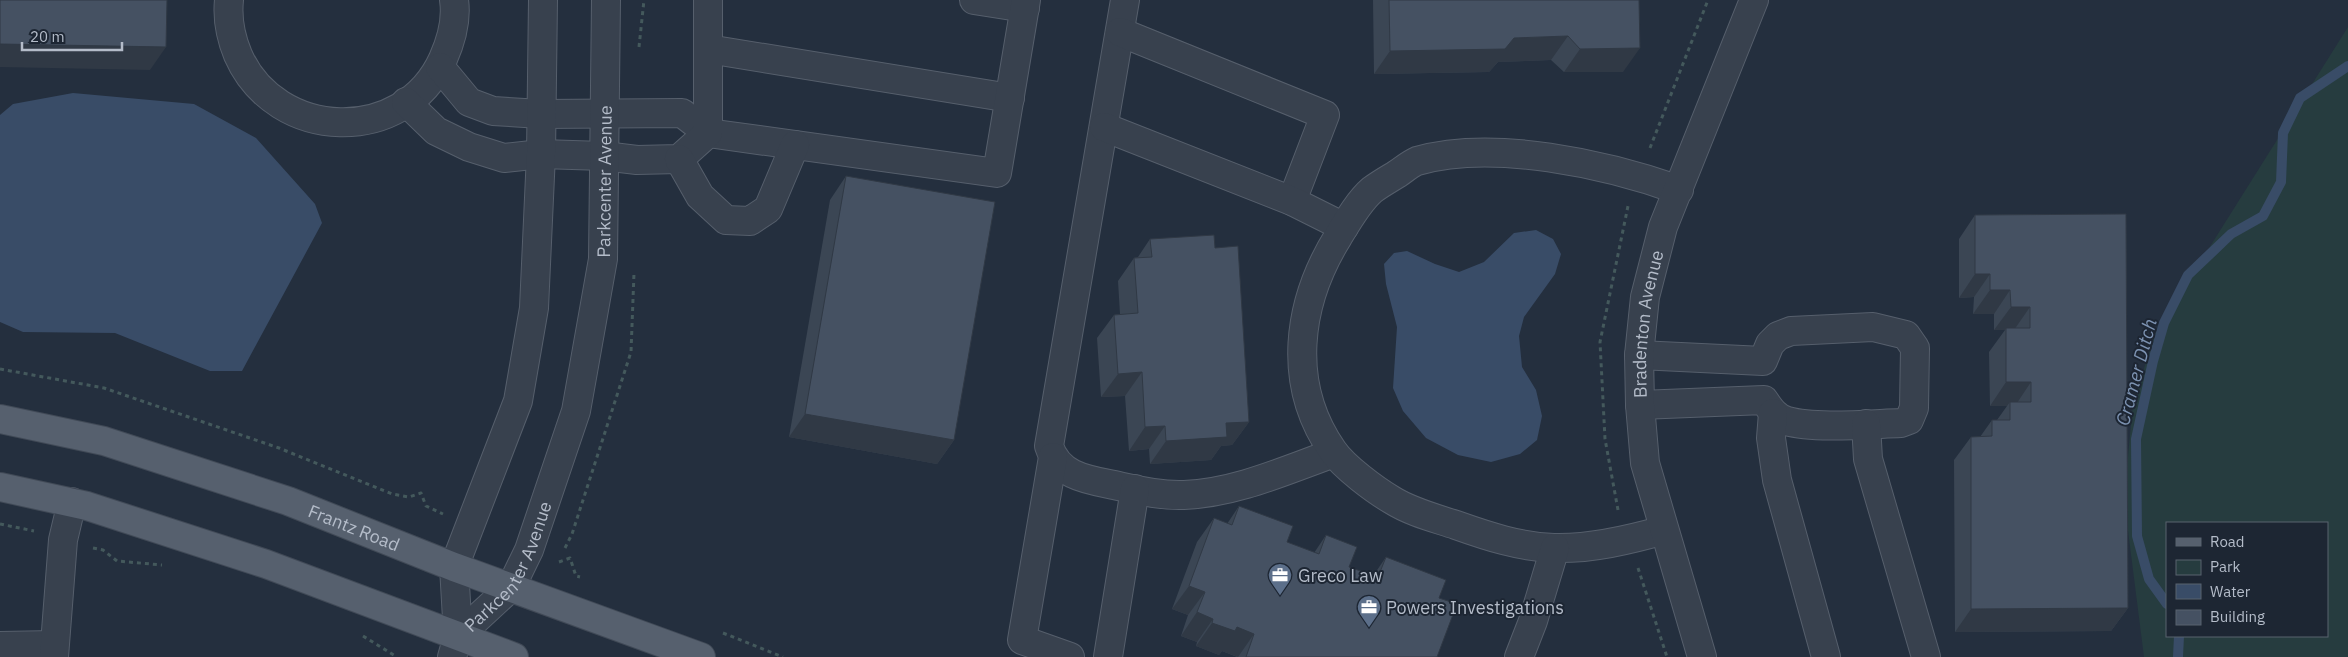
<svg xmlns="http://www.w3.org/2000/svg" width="2348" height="657" viewBox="0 0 2348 657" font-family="'IBM Plex Sans',sans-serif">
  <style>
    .green { fill: #263c3f; fill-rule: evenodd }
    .water { fill: #394c67 }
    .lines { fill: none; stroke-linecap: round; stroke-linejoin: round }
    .stream { stroke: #394c67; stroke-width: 10 }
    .minor-casing { stroke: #565f6c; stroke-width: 30 }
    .major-casing { stroke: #414a57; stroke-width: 30 }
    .path { stroke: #44595c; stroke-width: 3; stroke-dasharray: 4 4; stroke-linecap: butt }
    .minor { stroke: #38414e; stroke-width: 28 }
    .major { stroke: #56606e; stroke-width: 28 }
    .wall { fill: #3b4654 }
    .shaded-wall { fill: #303945 }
    .building { fill: #455162; stroke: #303945 }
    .labels { text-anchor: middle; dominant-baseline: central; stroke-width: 4; stroke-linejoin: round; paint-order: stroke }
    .street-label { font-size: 18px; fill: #b4bcc9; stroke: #1d2633 }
    .poi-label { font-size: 18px; fill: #b4bcc9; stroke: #1d2633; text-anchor: start }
    .water-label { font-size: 19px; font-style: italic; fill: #7c92b1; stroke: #1d2633 }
  </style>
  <rect width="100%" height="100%" fill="#242f3e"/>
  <path class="green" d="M2348,27V657H2144L2124,499L2133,403L2155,334ZM2167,523H2327V636H2167Z"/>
  <g class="water">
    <path d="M73,93L194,104L256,138L315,204L322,223L242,371H210L115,333L23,332L0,322V115L13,104Z"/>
    <path d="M1536,230L1553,239L1561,254L1555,274L1524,317L1519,336L1522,367L1536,390L1542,416L1537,440L1520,454L1491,462L1458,455L1426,438L1403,411L1393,388L1397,327L1386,284L1384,264L1394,253L1407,251L1435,264L1459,272L1484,262L1514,233Z"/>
  </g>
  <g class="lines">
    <g class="stream">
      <path d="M2167,604L2149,579L2137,536L2136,439L2153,361L2164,323L2188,275L2231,234L2263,216L2281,182L2283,133L2300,98L2348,66"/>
      <path d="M2178,657L2179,636"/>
    </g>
    <g class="minor-casing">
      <g id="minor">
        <path d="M229,0C227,19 231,38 238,55C276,142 404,146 443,59C451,41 457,20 454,0"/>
        <path d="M974,0L1025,8"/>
        <path d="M1125,0L1049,446C1058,474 1083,479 1109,484C1133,489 1159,496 1184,495C1236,493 1286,470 1334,453"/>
        <path d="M1120,32L1325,115L1292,201"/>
        <path d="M708,49L1010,98"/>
        <path d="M440,67L469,102L493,111L541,114L682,113L708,133L997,173L1026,0"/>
        <path d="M406,102L436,131L469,147L504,158L541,154L604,156L637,160L679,159L708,133V0"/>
        <path d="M1104,127L1292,201L1344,227"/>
        <path d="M679,159L700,196L726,220L750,221L768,209L795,145"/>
        <path d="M1639,355L1763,361L1770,344L1778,336L1791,331L1873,327L1906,335L1915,348L1914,408L1909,420L1901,423C1870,424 1814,429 1787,421C1776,418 1770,409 1764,400L1640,405"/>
        <path d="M1773,413L1771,438L1777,480L1826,657"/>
        <path d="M1866,424L1868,459L1926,657"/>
        <path d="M1053,457L1022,640L1070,657"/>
        <path d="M1664,530C1629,540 1591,549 1554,548C1520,547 1487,536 1456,525C1435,518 1411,512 1392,500C1375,490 1344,467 1333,451C1286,384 1297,303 1338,237C1347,222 1359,201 1372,190C1380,184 1389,179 1397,174C1403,170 1410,164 1417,161C1493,139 1606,164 1679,190"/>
        <path id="s1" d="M458,636L511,587L529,550L576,411L603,259L606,0"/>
        <path d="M0,646L54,645"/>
        <path d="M54,657L63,540L72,502"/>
        <path d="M452,657L458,636L454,567L518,401L534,308L541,154L543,0"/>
        <path d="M1108,657L1135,489"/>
        <path d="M1519,657L1533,621L1555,548"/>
        <path id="s2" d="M1702,657L1645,463L1640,405L1639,355L1645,297L1663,227L1754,0"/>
      </g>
    </g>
    <g class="major-casing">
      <g id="major">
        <path id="s3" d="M0,419L104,441L288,501L454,567L701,657"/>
        <path d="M0,487L87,506L266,564L514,657"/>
      </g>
    </g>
    <g class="path">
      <path d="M639,47L644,0"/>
      <path d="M1650,148L1708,0"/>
      <path d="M0,369L104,388L279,448L392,494L409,497L421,493L426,506L443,514"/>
      <path d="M1618,510L1605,439L1600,342L1628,206"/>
      <path d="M0,524L34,531"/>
      <path d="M93,548L103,550L117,561L162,565"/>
      <path d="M565,548L572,534L631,352L634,273"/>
      <path d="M559,562L570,558L576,576L580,577"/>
      <path d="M1638,568L1667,657"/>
      <path d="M723,633L783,657"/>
      <path d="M363,636L397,657"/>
    </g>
    <use href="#minor" class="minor"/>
    <use href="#major" class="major"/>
  </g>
  <g class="wall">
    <path d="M1373,0H1639L1623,72H1564L1551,60L1498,62L1489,72L1374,74Z"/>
    <path d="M846,176L954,440L937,464L789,437L830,200Z"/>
    <path d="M2126,214L2128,608L2111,631L1955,632L1954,460L1971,437H1980L1992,420H1997L2007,406H1990L1989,352L2005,330H1994V314H1973L1974,297L1959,298V239L1975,215Z"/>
    <path d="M1150,239L1215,248L1249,422L1232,445L1221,446L1211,460L1150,464L1149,449L1129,451L1125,396L1101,397L1097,338L1114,315L1120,314L1118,281L1134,258L1138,257Z"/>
    <path d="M1239,506L1287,542L1314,553L1326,535L1349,567L1373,576L1386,557L1439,598L1437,657H1237L1222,651L1219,655L1196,646L1197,642L1181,636L1188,615L1172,609L1197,542L1214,518L1227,524Z"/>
  </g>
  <g class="shaded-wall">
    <path d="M1568,36L1551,60L1498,62L1489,72L1374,74L1390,51L1514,38Z"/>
    <path d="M0,44L166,47L150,70L0,67Z"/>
    <path d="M1640,48L1623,72H1564L1580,49Z"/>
    <path d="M1975,274H1990L1974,297L1959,298Z"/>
    <path d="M1990,290H2010L1994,314H1973Z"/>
    <path d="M2011,307H2030L2014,330L2006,328L2005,330H1994Z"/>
    <path d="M1142,372L1125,396L1101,397L1118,374Z"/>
    <path d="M2006,382H2031L2015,406L2010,402L2007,406H1990Z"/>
    <path d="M805,414L954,440L937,464L789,437Z"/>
    <path d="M1249,422L1232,445L1221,446L1211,460L1150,464L1166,441L1226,423Z"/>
    <path d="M1165,426L1149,449L1129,451L1145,427Z"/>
    <path d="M1189,586L1205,592L1188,615L1172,609Z"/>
    <path d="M2128,608L2111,631L1955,632L1971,609Z"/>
    <path d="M1197,612L1213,619L1197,642L1181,636Z"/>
    <path d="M1212,623L1237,627L1254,634L1238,657L1222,651L1219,655L1196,646Z"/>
  </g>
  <g class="building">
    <path d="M0,0H167L166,47L0,44Z"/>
    <path d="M1389,0H1639L1640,48L1580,49L1568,36L1514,38L1505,49L1390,51Z"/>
    <path d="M846,176L995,202L954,440L805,414Z"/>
    <path d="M2126,214L2128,608L1971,609V437L1992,436V420H2010V402H2031V382H2006V328H2030V307H2011L2010,290H1990V274H1975V215Z"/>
    <path d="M1214,235L1215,248L1238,246L1249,422L1226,423L1227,437L1166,441L1165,426L1145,427L1142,372L1118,374L1114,315L1138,313L1134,258L1152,257L1150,239Z"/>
    <path d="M1239,506L1293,526L1287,542L1319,554L1326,535L1357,547L1349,567L1378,577L1386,557L1446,580L1439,598L1457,604L1437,657H1246L1254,634L1237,627L1235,631L1212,623L1213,619L1197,612L1205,592L1189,586L1214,518L1232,525Z"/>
  </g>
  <defs>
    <g id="office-pin" transform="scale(1.25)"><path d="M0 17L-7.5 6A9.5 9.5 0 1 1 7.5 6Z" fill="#5c6f8a" stroke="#1d2633"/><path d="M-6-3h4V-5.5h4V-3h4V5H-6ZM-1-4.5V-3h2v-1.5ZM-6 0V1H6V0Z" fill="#fff"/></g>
  </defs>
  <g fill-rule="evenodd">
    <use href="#office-pin" x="1280" y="575"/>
    <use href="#office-pin" x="1369" y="607"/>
  </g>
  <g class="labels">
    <g class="street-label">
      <text stroke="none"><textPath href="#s1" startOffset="492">Parkcenter Avenue</textPath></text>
      <text stroke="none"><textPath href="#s2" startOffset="342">Bradenton Avenue</textPath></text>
      <text stroke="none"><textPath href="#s3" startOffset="371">Frantz Road</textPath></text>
      <text stroke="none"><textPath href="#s1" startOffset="88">Parkcenter Avenue</textPath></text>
    </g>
    <g class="poi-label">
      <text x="1298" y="575">Greco Law</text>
      <text x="1386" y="607">Powers Investigations</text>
    </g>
    <g class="water-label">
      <text transform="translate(2136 372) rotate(-75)">Cramer Ditch</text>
    </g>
  </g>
  <rect x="2166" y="522" width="162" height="115" fill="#1d2633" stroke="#59626f"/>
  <rect x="2176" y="538" width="25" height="8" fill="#56606e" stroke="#59626f"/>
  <text x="2210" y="547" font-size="15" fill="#b4bcc9">Road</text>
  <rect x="2176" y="560" width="25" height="15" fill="#263c3f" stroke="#59626f"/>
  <text x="2210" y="572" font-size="15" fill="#b4bcc9">Park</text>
  <rect x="2176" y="584" width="25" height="15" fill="#394c67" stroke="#59626f"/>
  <text x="2210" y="597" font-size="15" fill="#b4bcc9">Water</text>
  <rect x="2176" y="610" width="25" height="15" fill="#455162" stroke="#59626f"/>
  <text x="2210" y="622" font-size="15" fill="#b4bcc9">Building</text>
  <path d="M22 42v8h100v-8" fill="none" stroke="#b4bcc9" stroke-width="2.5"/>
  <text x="30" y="42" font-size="15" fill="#b4bcc9" stroke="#1d2633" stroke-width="4" paint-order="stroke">20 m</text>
</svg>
